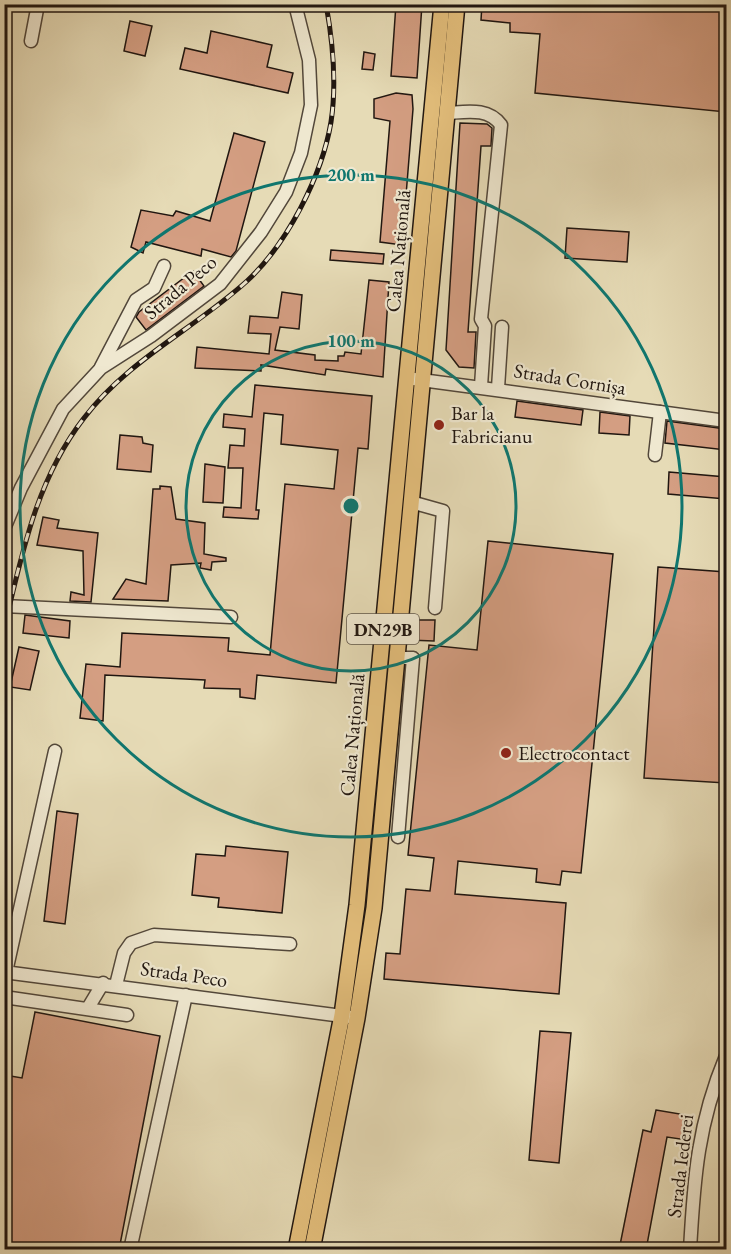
<svg xmlns="http://www.w3.org/2000/svg" width="731" height="1254" viewBox="0 0 731 1254" font-family="'EB Garamond',serif">
  <style>
    .building { fill: #d49e82; stroke: #201610; stroke-width: 1.5 }
    .lines { fill: none; stroke-linecap: round; stroke-linejoin: round }
    .minor-casing { stroke: #52473a; stroke-width: 15 }
    .major-casing { stroke: #201610; stroke-width: 18 }
    .minor { stroke: #efe8d0; stroke-width: 12 }
    .major { stroke: #e3be7b; stroke-width: 15 }
    .rail-casing { stroke: #201610; stroke-width: 5 }
    .rail { stroke: #efe8d0; stroke-width: 3; stroke-dasharray: 9; stroke-linecap: butt }
    .ring { fill: none; stroke: #0f766e; stroke-width: 3 }
    .poi-dot { fill: #8f2418; stroke: #efe8d0; stroke-width: 2 }
    .labels { text-anchor: middle; dominant-baseline: central; stroke-width: 4.5; stroke-linejoin: round; paint-order: stroke }
    .shield { fill: #efe8d0; stroke: #5e554a; stroke-width: 1.5 }
    .shield-label { font-size: 18px; font-weight: bold; fill: #201610 }
    .street-label { font-size: 20px; fill: #201610; stroke: #efe8d0 }
    .poi-label { font-size: 20px; fill: #201610; stroke: #efe8d0; text-anchor: start }
    .centre { fill: #0f766e; stroke: #efe8d0; stroke-width: 3 }
    .ring-label { font-size: 18px; text-anchor: middle; font-weight: bold; fill: #0f766e; stroke: #efe8d0; stroke-width: 4.5; stroke-linejoin: round; paint-order: stroke }
  </style>
  <rect width="100%" height="100%" fill="#e6dbb6"/>
  <filter id="stains"><feTurbulence type="fractalNoise" baseFrequency=".00333" numOctaves="4"/><feColorMatrix values="0 0 0 0 .2 0 0 0 0 .09 0 0 0 0 .02 0 0 0 .5 -.17"/></filter>
  <radialGradient id="worn" r=".72"><stop offset=".6" stop-color="#630" stop-opacity="0"/><stop offset="1" stop-color="#630" stop-opacity=".3"/></radialGradient>
  <g class="building">
    <path d="M396,4H422L417,78L391,76Z"/>
    <path d="M482,4H726V112L535,93L540,34L510,32V23L481,20Z"/>
    <path d="M130,21L152,26L145,56L124,51Z"/>
    <path d="M211,31L272,45L267,67L293,73L288,93L180,69L185,48L207,53Z"/>
    <path d="M364,52L375,54L373,70L362,69Z"/>
    <path d="M396,93L412,95L413,109L402,245L380,242L390,121L374,118V99Z"/>
    <path d="M460,123L487,124L492,128L491,146H481L468,332H476L474,368L459,367L446,350Z"/>
    <path d="M234,133L265,142L236,251L231,257L202,249L201,256L146,242L143,253L131,247L141,210L173,216L176,211L210,221Z"/>
    <path d="M567,228L629,232L627,262L565,258Z"/>
    <path d="M331,250L384,254L383,264L330,260Z"/>
    <path d="M193,271L204,286L146,330L136,317L139,312Z"/>
    <path d="M369,280L389,282L383,377L326,369L325,375L261,365V371L195,368L197,347L269,354L271,334L248,333L250,316L278,318L282,292L302,295L299,329L280,327L275,350L315,355V360L338,361V356H344L345,352L361,354Z"/>
    <path d="M255,385L372,396L368,449L358,448L336,683L257,675L255,699L240,697V689L204,688L205,680L105,675L103,721L80,718L86,664L120,667L122,633L229,638L228,651L270,655L285,484L334,489L338,450L281,444L283,415L264,413L256,510H259L258,519L223,517L224,507L241,508L243,468H228L230,445L244,446L245,429L223,427L224,414L252,417Z"/>
    <path d="M517,401L583,410L581,425L515,417Z"/>
    <path d="M600,412L630,416L629,435L599,433Z"/>
    <path d="M667,421L726,429V450L665,443Z"/>
    <path d="M120,435L142,437L143,443L153,445L151,472L117,469Z"/>
    <path d="M205,464L225,467L223,503L203,502Z"/>
    <path d="M669,472L726,477V499L668,494Z"/>
    <path d="M160,486L171,487L176,519L205,523L204,554L226,558V561L212,562L211,570L200,568L201,563L171,565L168,601L113,599L126,579L146,584L153,489H160Z"/>
    <path d="M43,517L59,520L57,528L98,533L91,602L70,601L71,592L84,595L83,551L37,545Z"/>
    <path d="M488,541L613,554L581,873L562,871L560,885L536,882L537,869L458,861L455,894L566,903L559,994L384,979L386,953L400,954L406,889L430,891L434,858L408,855L429,645L477,650Z"/>
    <path d="M658,567L726,572V783L644,778Z"/>
    <path d="M25,615L70,621L69,638L23,633Z"/>
    <path d="M410,620H435L434,641L408,640Z"/>
    <path d="M19,647L39,651L30,690L10,687Z"/>
    <path d="M57,811L78,814L65,924L44,921Z"/>
    <path d="M226,846L288,852L282,913L218,907L219,898L192,895L196,854L225,856Z"/>
    <path d="M35,1012L160,1036L119,1250H4V1075L22,1078Z"/>
    <path d="M540,1031L571,1033L559,1163L529,1160Z"/>
    <path d="M656,1110L692,1116L687,1140L667,1137L646,1250H619L643,1130L651,1132Z"/>
  </g>
  <g class="lines">
    <g class="minor-casing">
      <g id="minor">
        <path d="M31,41L38,4"/>
        <path d="M447,113C466,112 488,107 501,125L481,319L485,326L481,386"/>
        <path d="M101,367L136,300L154,288L164,266"/>
        <path d="M414,379L726,421"/>
        <path d="M498,388L502,327"/>
        <path d="M655,455L660,412"/>
        <path d="M411,502L443,511L435,608"/>
        <path d="M4,529L21,488L63,409L101,368L151,336L220,284L261,232L286,192L301,153L311,105L309,60L295,4"/>
        <path d="M4,606L231,617"/>
        <path d="M398,837L413,658H398"/>
        <path d="M4,972L350,1017"/>
        <path d="M6,972L55,751"/>
        <path d="M116,985L124,953L131,943L154,935L290,944"/>
        <path d="M4,997L127,1015"/>
        <path d="M88,1008L103,983"/>
        <path d="M130,1250L186,995"/>
        <path d="M690,1250C694,1177 698,1123 726,1056"/>
      </g>
    </g>
    <g class="major-casing">
      <g id="major">
        <path d="M296,1250L342,1015L357,905L442,4"/>
        <path d="M312,1250L357,1018L374,908L457,4"/>
      </g>
    </g>
    <use href="#minor" class="minor"/>
    <use href="#major" class="major"/>
    <g class="rail-casing">
      <path id="rail" d="M4,629C22,554 36,480 84,418C128,360 194,329 247,281C287,244 322,176 331,122C337,83 333,43 326,4"/>
    </g>
    <use href="#rail" class="rail"/>
  </g>
  <g class="ring">
    <circle cx="351" cy="506" r="165"/>
    <circle cx="351" cy="506" r="331"/>
  </g>
  <g class="poi-dot">
    <circle cx="439" cy="425" r="6"/>
    <circle cx="506" cy="753" r="6"/>
  </g>
  <g class="labels">
    <rect class="shield" x="347" y="614" width="72" height="30" rx="4.5"/>
    <g class="shield-label">
      <text x="383" y="629">DN29B</text>
    </g>
    <g class="street-label">
      <text transform="translate(398 251) rotate(-85)">Calea Națională</text>
      <text transform="translate(180 287) rotate(-40)">Strada Peco</text>
      <text transform="translate(570 379) rotate(9)">Strada Cornișa</text>
      <text transform="translate(352 735) rotate(-85)">Calea Națională</text>
      <text transform="translate(184 974) rotate(8)">Strada Peco</text>
      <text transform="translate(680 1166) rotate(-83)">Strada Iederei</text>
    </g>
    <g class="poi-label">
      <text x="451" y="413">Bar la<tspan x="451" dy="23">Fabricianu</tspan></text>
      <text x="518" y="753">Electrocontact</text>
    </g>
  </g>
  <circle cx="351" cy="506" r="9" class="centre"/>
  <g class="ring-label">
    <text x="351" y="181">200 m</text>
    <text x="351" y="347">100 m</text>
  </g>
  <rect width="731" height="1254" fill="none" stroke="#e6dbb6" stroke-width="24"/>
  <rect x="6" y="6" width="719" height="1242" fill="none" stroke="#201610" stroke-width="3"/>
  <rect x="12" y="12" width="707" height="1230" fill="none" stroke="#201610" stroke-width="1.5"/>
  <rect width="100%" height="100%" filter="url(#stains)"/>
  <rect width="100%" height="100%" fill="url(#worn)"/>
</svg>
